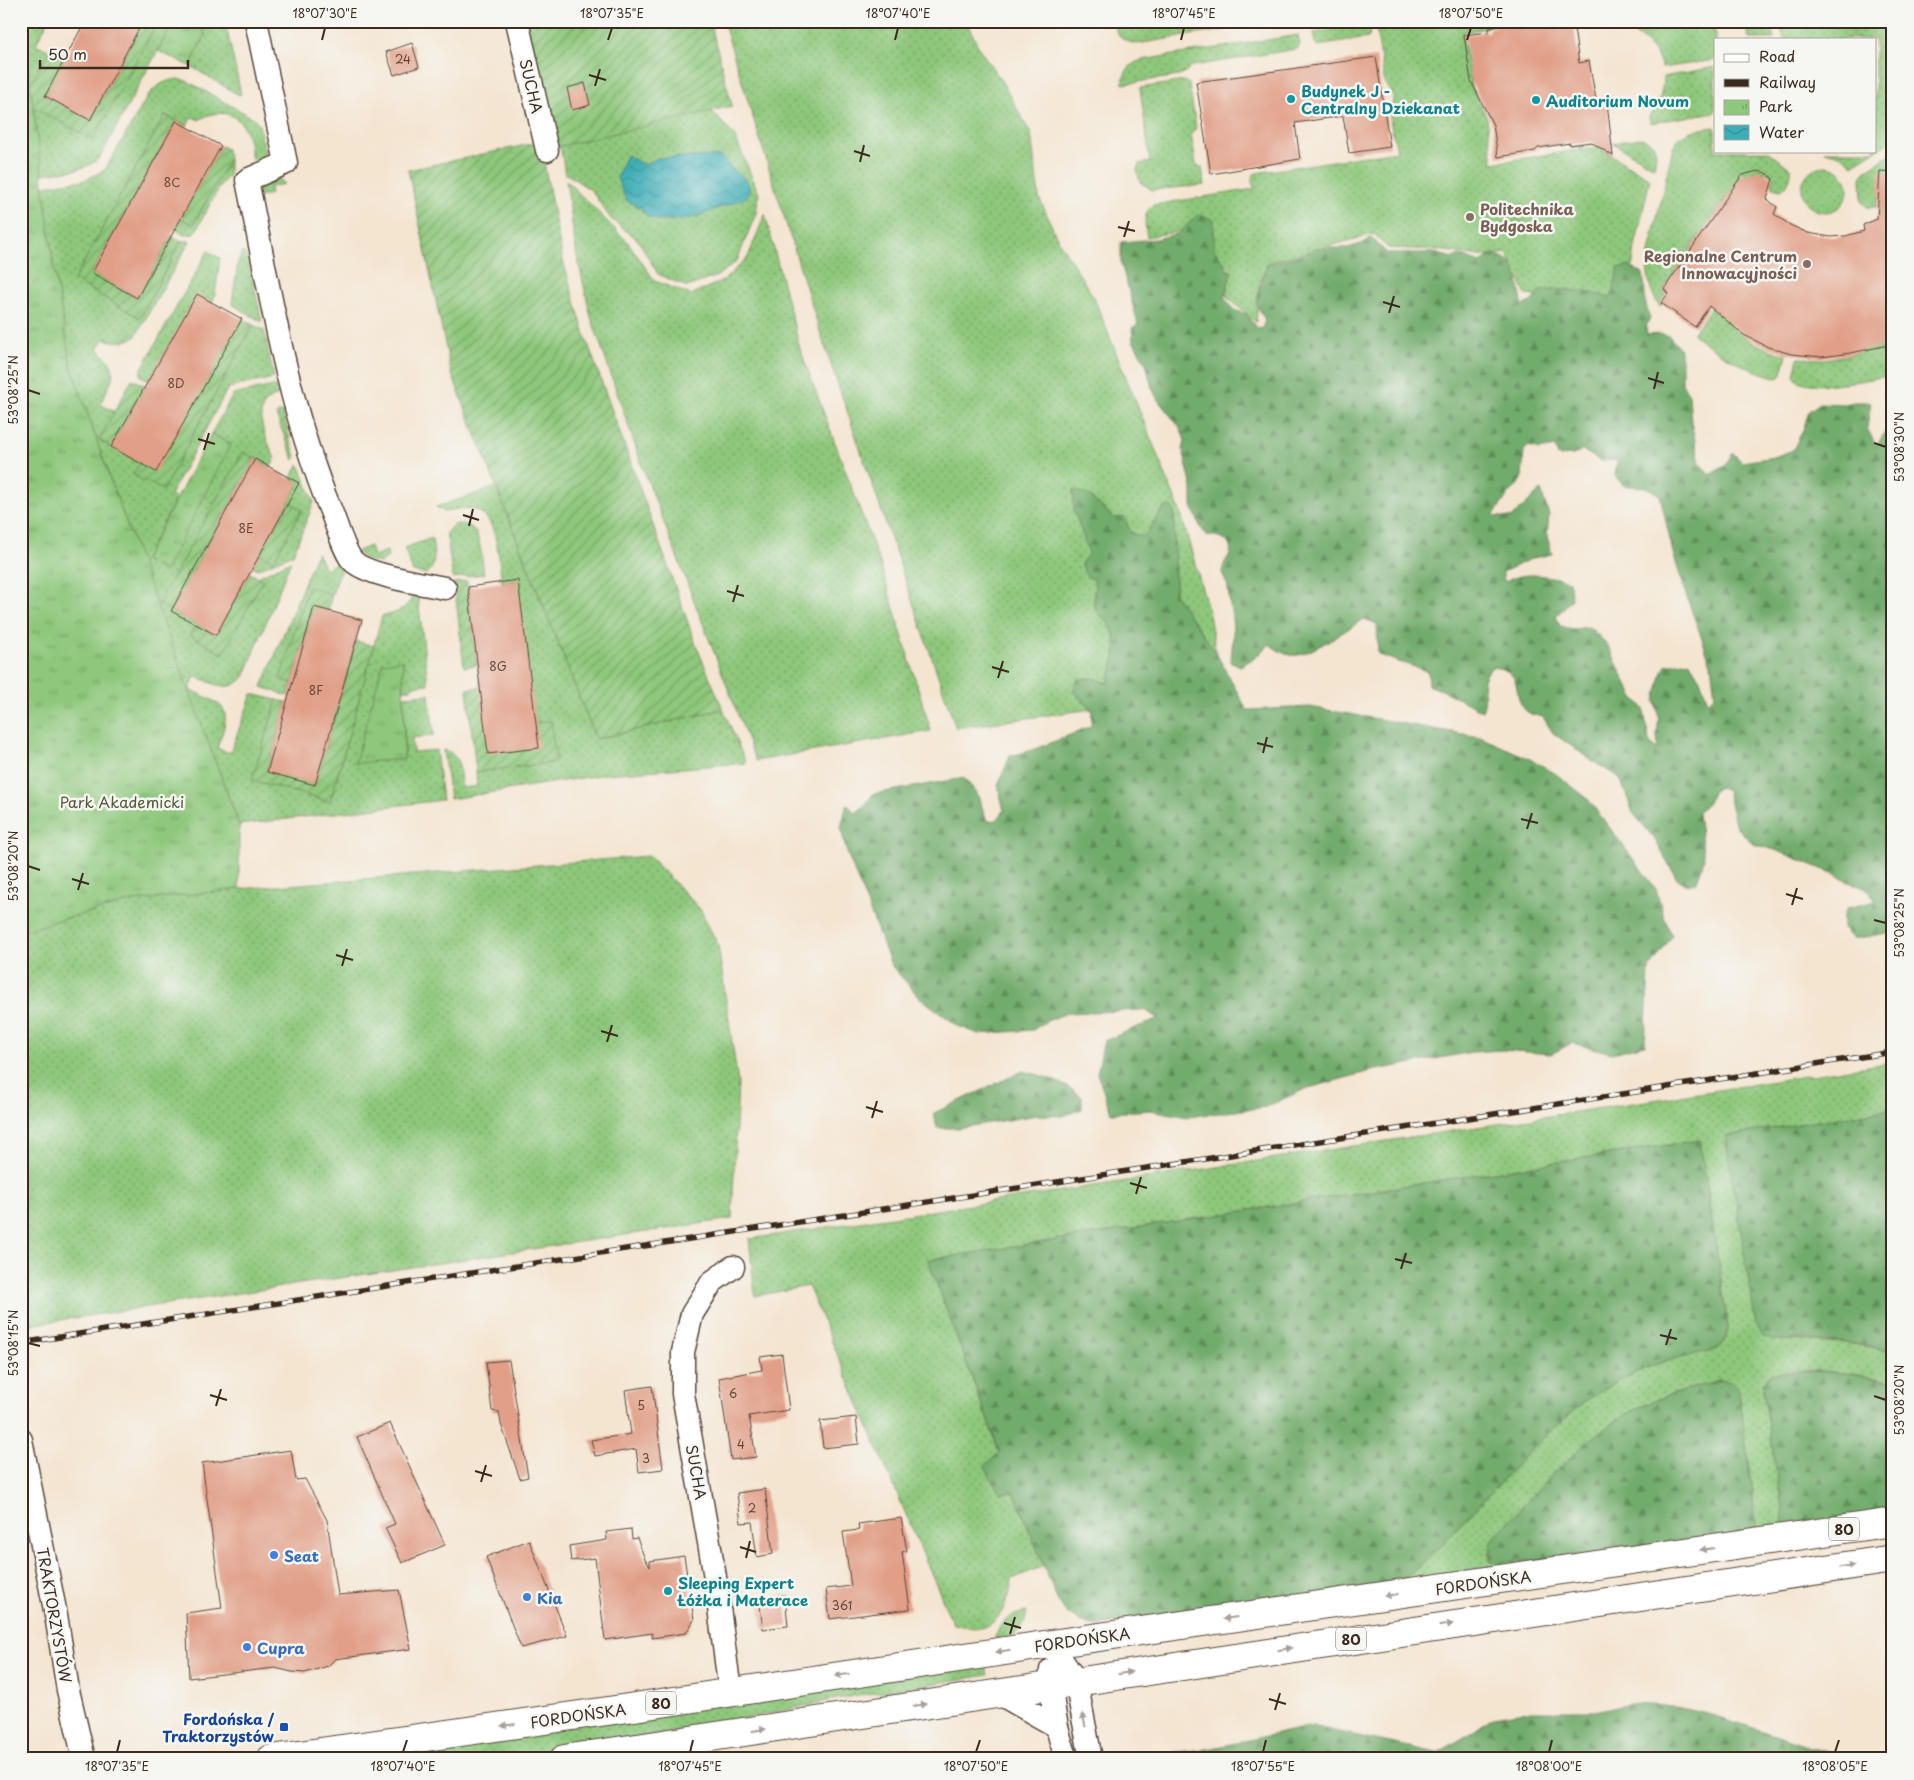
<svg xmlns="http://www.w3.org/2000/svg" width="1914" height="1780" viewBox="0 0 1914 1780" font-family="'Playpen Sans',sans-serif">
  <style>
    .grass { fill: url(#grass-dots); stroke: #64794d }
    .forest { fill: url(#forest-firs); stroke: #566b45; fill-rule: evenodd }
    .park { fill: url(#park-tufts); stroke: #64794d }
    .garden { fill: url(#garden-furrows); stroke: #64794d }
    .water { fill: url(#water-waves); stroke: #3c6c6a }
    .building { fill: #e19f87 }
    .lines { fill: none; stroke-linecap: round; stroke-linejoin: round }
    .minor-casing { stroke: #574639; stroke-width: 25 }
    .major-casing { stroke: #574639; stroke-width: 30 }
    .minor { stroke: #fff; stroke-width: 22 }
    .major { stroke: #fff; stroke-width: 28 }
    .rail-casing { stroke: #3b2a1e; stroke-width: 5.5 }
    .rail { stroke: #f6f6f2; stroke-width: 4; stroke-dasharray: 11; stroke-linecap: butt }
    .oneway { fill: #a79f9a }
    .ticks { fill: none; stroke: #3b2a1e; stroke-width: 2 }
    .culture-dot { fill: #0f9aa8; stroke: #f6f6f2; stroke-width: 2 }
    .education-dot { fill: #8d6e63; stroke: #f6f6f2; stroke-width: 2 }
    .shop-dot { fill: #3f7fe0; stroke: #f6f6f2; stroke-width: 2 }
    .transit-dot { fill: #1a4fb4; stroke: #f6f6f2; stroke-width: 2 }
    .labels { text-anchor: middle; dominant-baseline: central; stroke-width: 5; stroke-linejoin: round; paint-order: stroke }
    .number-label { font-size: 12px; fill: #644738 }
    .shield { fill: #f6f6f2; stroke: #73675e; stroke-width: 1 }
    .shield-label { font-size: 14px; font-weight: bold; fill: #3b2a1e }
    .street-label { font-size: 15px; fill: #3b2a1e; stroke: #f6f6f2 }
    .culture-label { font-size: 15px; font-weight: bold; fill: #0d838f; stroke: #f6f6f2; text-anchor: start }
    .education-label { font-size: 15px; font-weight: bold; fill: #785e54; stroke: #f6f6f2; text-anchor: start }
    .park-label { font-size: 15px; fill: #54593a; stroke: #f6f6f2 }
    .shop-label { font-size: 15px; font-weight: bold; fill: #366cbe; stroke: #f6f6f2; text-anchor: start }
    .transit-label { font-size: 15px; font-weight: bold; fill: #164399; stroke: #f6f6f2; text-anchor: end }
    .neatline { fill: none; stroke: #3b2a1e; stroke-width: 2 }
    .ticks-label { font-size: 12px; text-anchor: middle; fill: #3b2a1e }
  </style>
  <defs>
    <pattern id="grass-dots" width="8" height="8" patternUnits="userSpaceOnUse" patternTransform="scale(1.25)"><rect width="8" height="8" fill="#8ec87c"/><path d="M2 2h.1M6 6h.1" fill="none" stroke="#75a365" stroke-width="1.8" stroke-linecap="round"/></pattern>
    <pattern id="forest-firs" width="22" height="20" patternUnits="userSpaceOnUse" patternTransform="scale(1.25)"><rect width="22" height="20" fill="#72ac6c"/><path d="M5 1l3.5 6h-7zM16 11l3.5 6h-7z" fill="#5f8c58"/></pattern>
    <pattern id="park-tufts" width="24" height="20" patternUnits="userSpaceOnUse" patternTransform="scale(1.25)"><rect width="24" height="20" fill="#8ec87c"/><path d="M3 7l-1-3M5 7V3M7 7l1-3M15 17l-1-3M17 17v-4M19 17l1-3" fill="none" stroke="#75a365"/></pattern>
    <pattern id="garden-furrows" width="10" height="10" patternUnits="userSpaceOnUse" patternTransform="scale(1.25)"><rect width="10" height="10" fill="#8ec87c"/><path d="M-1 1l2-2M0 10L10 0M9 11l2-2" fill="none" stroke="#75a365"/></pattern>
    <pattern id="water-waves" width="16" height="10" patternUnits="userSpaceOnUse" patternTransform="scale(1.25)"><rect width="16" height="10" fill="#3daeb7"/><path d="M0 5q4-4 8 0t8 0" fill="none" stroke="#348e94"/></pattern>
  </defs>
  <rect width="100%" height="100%" fill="#f6f6f2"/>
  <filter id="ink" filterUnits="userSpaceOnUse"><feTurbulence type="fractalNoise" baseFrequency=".02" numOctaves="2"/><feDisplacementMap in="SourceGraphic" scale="10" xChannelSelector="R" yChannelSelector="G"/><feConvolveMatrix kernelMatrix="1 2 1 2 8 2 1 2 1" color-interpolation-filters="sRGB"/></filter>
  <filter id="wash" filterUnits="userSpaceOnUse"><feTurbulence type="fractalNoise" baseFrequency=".0096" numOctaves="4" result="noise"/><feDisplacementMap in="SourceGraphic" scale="20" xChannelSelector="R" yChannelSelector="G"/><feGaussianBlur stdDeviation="1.12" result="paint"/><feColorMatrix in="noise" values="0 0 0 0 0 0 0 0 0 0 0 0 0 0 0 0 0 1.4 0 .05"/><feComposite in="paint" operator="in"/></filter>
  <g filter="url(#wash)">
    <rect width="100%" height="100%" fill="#f4e5d1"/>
    <g class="grass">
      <path d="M22,21H48L36,44L50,51L30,84Z"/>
      <path d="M158,21H174L100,157C86,172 61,171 42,174L33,107L93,139Z"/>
      <path d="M201,21H225L241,94L239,95L190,66L205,35Z"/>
      <path d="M723,21H966L980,50L1001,80L1031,134L1039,197L1057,238L1094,298L1180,511L1208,609L1216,653L1175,595L1174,511L1170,506L1163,508L1144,537L1131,533L1087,494L1074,510C1081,532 1093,556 1095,580C1096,588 1093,598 1095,607C1097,616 1104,617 1109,624C1121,643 1114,664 1108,683L1091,678L1073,691L1092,709L956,728L821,335Z"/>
      <path d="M1113,21H1277L1137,44C1124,42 1115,35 1113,21Z"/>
      <path d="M1375,21H1497L1489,23L1486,28L1462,33L1471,85L1487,118L1493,163L1598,147L1650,179L1635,247L1627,307L1526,295L1507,253L1480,256L1439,250L1388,248L1374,234L1269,262L1260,282L1256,322L1226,296L1231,268L1180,231L1147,237C1145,224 1142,214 1153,205L1254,189L1252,176L1256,173L1397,151C1395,140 1390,127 1390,115C1390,102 1400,98 1385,85Z"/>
      <path d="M1678,21H1708C1719,32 1715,45 1715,60L1662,68C1658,53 1648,43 1636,35L1635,28Z"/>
      <path d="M1746,21H1769L1774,39H1749Z"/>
      <path d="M1779,21H1887L1893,41V140L1875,151V39H1784Z"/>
      <path d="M1368,24L1370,35L1368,38L1318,46L1315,43L1313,33Z"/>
      <path d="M1298,35L1300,45L1297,49L1193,66L1179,76L1123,84C1124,71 1129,64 1142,60Z"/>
      <path d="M1715,67V112L1650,123L1649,116C1659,105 1663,92 1663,77Z"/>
      <path d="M178,79L187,81L255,119L259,125L265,152L264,156L252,160C250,150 249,137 244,128C235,110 214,110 199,120L192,117L187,126L165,115L74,280L140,318L181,241H190L135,337C123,343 116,342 103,339L98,349C122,372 113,377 100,404L115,412L99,440L140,463L163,489L253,325L264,330L274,378L228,388L170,495L176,499L144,560L231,444L211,434L233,395L273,386L277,388L279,395C246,404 267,438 275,459L271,467L243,452L171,611L196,624L190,635L223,653L262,580L257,577L291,561L244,677C228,695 214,683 195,676L190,690C229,707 232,707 217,748L230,753L252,694L277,700L252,780L330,802L382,616C397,614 406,609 413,596L418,598L428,684L412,686L411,689L404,690L403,660L404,759V696L429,694L434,735L412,738L413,752L436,750L442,800L239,825L111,482L71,366L55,275L43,186L85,180L105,170L149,94C158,85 165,80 178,79Z"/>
      <path d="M1185,81L1189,84L1196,128L1191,134L1196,164L1202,168L1205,185L1152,190L1140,182L1137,170L1139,164L1150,162L1140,88Z"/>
      <path d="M682,108L712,111L735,137L759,194L756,213L737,261L717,276L687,287L658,274L638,240L611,219L591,190L565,173L561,150L549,126Z"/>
      <path d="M1715,127V151H1768L1791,169C1792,176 1788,186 1781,190L1773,188V177L1767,172L1757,170L1747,176L1744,171L1663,289L1666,294L1660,302L1662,305L1660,307C1650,293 1646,274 1648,257L1673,147C1681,130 1699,129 1715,127Z"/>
      <path d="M1640,138C1657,142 1658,151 1654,167L1613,143Z"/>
      <path d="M1825,151H1875L1853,165L1840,155Z"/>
      <path d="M1893,153V195C1882,197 1877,195 1876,207H1867L1862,202L1861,178L1865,171Z"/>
      <path d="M229,160V176L221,184L194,234L184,235L175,229L181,218L193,225Z"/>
      <circle cx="1825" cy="189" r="23"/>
      <path d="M279,178L284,184L270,187L271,194L256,198C260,184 266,182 279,178Z"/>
      <path d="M566,180L627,241L655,281L691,295L724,280L748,257L765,214L800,349L881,566L931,731L756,761L644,471L591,317L576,251Z"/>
      <path d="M208,251L220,258L215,295L212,303L149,380L141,376V370Z"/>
      <path d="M243,252L248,259L262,322L232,304L238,261Z"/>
      <path d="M1719,295L1739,309L1729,325C1746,340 1766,350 1787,355L1781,376L1778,378C1746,370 1719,354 1693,334Z"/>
      <path d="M1881,329L1888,366L1893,365V375C1870,379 1816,391 1796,380L1794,375L1798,358L1825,359L1863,352L1860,333Z"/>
      <path d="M283,412L290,440L296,456L294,460L276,415L278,413Z"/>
      <path d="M299,464L314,502L293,554L258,569L253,567L260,554L273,561L302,510L289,502L299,483L291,478Z"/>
      <path d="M496,487L596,739L723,709L746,763L607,774L450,799L443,750L450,752L458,760L462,788L477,786L476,772L555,762L535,722L517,580L502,582C496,545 499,494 445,512L436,507Z"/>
      <path d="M457,524C462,524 468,525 472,528C481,535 482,563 484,574L453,578L446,533L452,526Z"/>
      <path d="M432,538C433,551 438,564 427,574L413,572L404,548Z"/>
      <path d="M370,546L373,556L387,551L388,557L380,563L363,559L357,551Z"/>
      <path d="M317,552L325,569L337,563L341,569L332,594L308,588L281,679L292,683L288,696L262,687Z"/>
      <path d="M649,856L700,909L718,945L738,1083L732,1219L21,1326V932L60,920L133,901L239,889Z"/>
      <path d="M1893,1062V1109L1726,1136L1768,1339L1844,1343L1893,1351V1382C1861,1374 1812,1367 1780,1372C1774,1373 1769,1379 1764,1382L1763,1389L1785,1527L1757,1531L1739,1391L1720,1380L1658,1399L1627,1414L1564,1464L1498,1533L1489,1554L1490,1562L1572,1559L1391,1585C1426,1569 1446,1538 1472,1512C1510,1473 1546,1430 1590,1398C1606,1387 1626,1377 1644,1369C1666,1360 1694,1355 1717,1349C1726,1344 1728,1336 1728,1327L1700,1140L928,1260L1014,1492L1044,1566L1012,1579C1011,1596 1001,1625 980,1628C972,1629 961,1625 953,1624L808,1286L755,1296L749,1239L1718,1090Z"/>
      <path d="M1027,1612C1023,1634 1013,1636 994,1642C997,1624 1010,1614 1027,1612Z"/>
      <path d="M986,1665L988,1675L836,1699L703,1728L498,1759H343Z"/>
    </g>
    <g class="forest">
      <path d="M1198,214L1214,220V249L1231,273L1224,297L1234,310L1246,314L1256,327L1262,329L1265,320L1256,303L1267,264L1305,254L1314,248H1348L1361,244L1371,238L1387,253H1434L1453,258L1459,255L1481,263L1489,255C1493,256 1499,255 1502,257C1520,265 1518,290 1523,305L1531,302L1540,291C1563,288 1588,290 1610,298C1616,289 1614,278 1619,268L1629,266L1643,274C1646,291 1643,302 1650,318L1646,327L1647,335L1660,334L1669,336L1679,348L1682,359V383L1689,395L1691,422L1700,463L1709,475L1725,466L1733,453L1742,462L1774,457L1793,450L1803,430L1809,411L1820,403L1845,404L1854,402H1871L1867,428L1876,446L1891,423L1893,415V932L1853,939L1843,929V918L1847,908L1876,901L1869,890L1844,880L1837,875L1775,850L1753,844L1736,827L1727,791L1719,787L1712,792L1708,803L1698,813L1704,859L1697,882L1687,885L1677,879L1654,838L1633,813L1620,778L1591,760L1553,733L1543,717C1539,716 1534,715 1531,714C1507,702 1530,670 1492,667C1475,686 1490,692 1482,711L1442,690L1429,686L1428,672C1412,665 1395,662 1378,654L1377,624L1364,619C1349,628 1314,652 1298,655C1287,657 1277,650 1269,644L1255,658L1240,666L1231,663C1231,652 1234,639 1233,628C1232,615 1229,602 1228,589C1228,583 1222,577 1222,571C1223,561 1233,555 1230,546C1227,537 1215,536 1206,535L1200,526L1192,506V488L1183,450L1185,441L1181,429L1158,400L1152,388L1146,363L1133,341L1132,328L1138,324L1121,263V242L1157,239L1179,233ZM1529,446L1539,450L1555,447L1558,456L1573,455L1582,450L1601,461L1617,460L1615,476L1624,486L1646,487L1660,495L1673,553L1687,598L1711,664L1715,696L1708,702L1700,679L1689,661L1666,665L1660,679L1655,701L1659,717L1657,734L1658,749L1649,742L1644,709L1633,696L1607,644L1589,627L1573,629L1560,626L1556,616L1572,599L1569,581C1551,576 1521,570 1506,582L1503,578V572L1533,558L1552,554L1547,536L1549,515L1541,490L1511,518L1493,516L1508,495L1522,480L1524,450Z"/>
      <path d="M1073,490L1087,494L1114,518L1124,517L1131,533L1144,537L1164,508L1170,506L1174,511L1175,595L1216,653L1247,710L1310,707L1480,737L1533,760L1556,774L1587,798L1656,889L1663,914L1672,936L1649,969L1645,1045L1612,1053L1572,1043L1551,1054L1502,1050L1472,1052L1371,1071L1305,1089L1266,1107L1188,1117L1150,1110L1111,1113L1097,1073L1104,1041L1159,1018L1144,1010L1067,1013L1047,1021L1033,1030L979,1034L958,1026L919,997L891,965L846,850L841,827L847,804L856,813L866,804L873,794L964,778L977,793L987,821L997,820L1004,811L998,785L1010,756C1038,750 1064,737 1091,726L1092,709L1073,691L1078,679L1091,678L1108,683C1114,665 1122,639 1108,622C1103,616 1098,616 1095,608C1093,600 1095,589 1095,580L1087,576L1081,564L1089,553L1074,510Z"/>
      <path d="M1023,1071C1045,1076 1065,1083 1082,1097V1109L1063,1116L1037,1115L959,1128H937L934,1113Z"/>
      <path d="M1893,1109V1351C1865,1344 1836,1341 1808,1340C1793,1339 1776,1343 1762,1337L1756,1325L1725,1136Z"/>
      <path d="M1700,1140L1728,1327C1728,1337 1726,1343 1717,1349C1693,1355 1666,1359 1644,1369C1626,1377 1606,1387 1590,1398C1546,1430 1510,1473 1472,1512C1446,1538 1426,1569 1391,1585L1097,1626C1080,1623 1069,1617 1059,1604L1014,1492L1000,1493L984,1466L1000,1452L928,1260Z"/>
      <path d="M1808,1371L1843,1373L1893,1382V1510L1785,1527L1763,1389L1764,1382L1771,1374Z"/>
      <path d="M1720,1380L1732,1382L1739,1391L1757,1531L1572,1559L1490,1562L1491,1544L1498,1533C1538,1491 1576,1444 1627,1414C1655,1397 1688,1390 1720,1380Z"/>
      <path d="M1630,1703C1644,1704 1658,1704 1672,1706C1735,1717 1793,1745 1854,1759H1147L1148,1755L1213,1748L1312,1726L1437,1753L1468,1735L1493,1717L1532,1711H1595Z"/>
    </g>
    <g class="park">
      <path d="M22,21L55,275L71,366L111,482L239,825V889L133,901L60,920L21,932Z"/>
      <path d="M174,21H201L205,35L190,66L158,51Z"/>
      <path d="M211,434L231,444L165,571L144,560Z"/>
      <path d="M403,660L404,759L355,763L383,663Z"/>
    </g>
    <g class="garden">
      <path d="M143,21H158L93,140L33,107L30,84L50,51L65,59L45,96L91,120Z"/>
      <path d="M522,21H710L732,106L552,148Z"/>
      <path d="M165,115L176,121L92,273L137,298L172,236L181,241L140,318L74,280Z"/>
      <path d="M540,142L563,261L586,338L696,645L723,709L596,739L451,372L408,170Z"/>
      <path d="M221,146L227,149L229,160L193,225L181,218Z"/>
      <path d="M242,319L253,325L163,490L133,475L140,463Z"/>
      <path d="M132,379L146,386L111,447L99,440Z"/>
      <path d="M243,452L255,459L171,611L158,604Z"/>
      <path d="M289,502L302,510L273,561L260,554Z"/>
      <path d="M250,573L263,580L223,654L190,635L196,624L216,635Z"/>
      <path d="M467,581L477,665L464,667L454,583Z"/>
      <path d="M308,587L332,594L328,611L314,607L292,683L280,679Z"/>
      <path d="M356,641L374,646L330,802L252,780L277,700L287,702L267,771L315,785Z"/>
      <path d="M480,687L535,722L551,721L556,762L476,772L467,689Z"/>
    </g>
    <path class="water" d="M626,155L644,165L659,158L720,156C726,160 728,164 732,169C742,178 748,176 750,192L745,198L701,215L683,220H657L647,216L640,208L626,200L617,178Z"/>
    <g id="blocks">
      <g class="building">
        <path d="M85,21H143L90,120L45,96Z"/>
        <path d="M1534,21H1545V24L1573,21L1579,63L1589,61L1597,105L1607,102L1613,156L1591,142L1570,145V143L1538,148L1535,151L1498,157L1493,125L1471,81L1464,35L1489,32V28Z"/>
        <path d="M412,43L419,67L394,75L386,52Z"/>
        <path d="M1376,57L1390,147L1349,153L1343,116L1295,123L1300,159L1211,174L1196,82Z"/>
        <path d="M585,83L590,105L572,110L567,88Z"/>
        <path d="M176,121L221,146L137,298L92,273Z"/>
        <path d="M1758,171L1766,173L1773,179L1767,199L1777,207L1774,214L1790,225L1808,233L1831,237L1845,236L1864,231L1863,225L1877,219L1880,171L1893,172V344L1851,353L1822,357L1791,354L1768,347L1744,335L1709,306L1695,327L1661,303L1668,294L1664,289L1742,175Z"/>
        <path d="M197,294L242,319L156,472L111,447Z"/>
        <path d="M255,459L299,483L216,635L171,611Z"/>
        <path d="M518,580L539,748L488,754L468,587Z"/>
        <path d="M314,607L362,620L315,785L267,772Z"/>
        <path d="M782,1354L789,1410L749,1416L756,1457L731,1460L719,1378L762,1370L760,1357Z"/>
        <path d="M509,1360L528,1477L520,1479L501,1424L499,1412L492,1411L486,1362Z"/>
        <path d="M652,1386L663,1469L639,1472L636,1449L595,1456L591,1440L631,1434L625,1390Z"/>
        <path d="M856,1417L859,1444L823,1448L820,1421Z"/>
        <path d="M390,1423L445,1545L402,1563L385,1528L395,1524L357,1437Z"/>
        <path d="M291,1450L296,1480L305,1479L327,1520L338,1595L399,1590L411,1649L335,1659L328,1666L305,1673L292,1672L275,1668L189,1678L186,1613L222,1608L202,1463Z"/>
        <path d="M765,1489L773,1554L757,1557L752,1522L741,1523L737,1493Z"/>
        <path d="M901,1518L907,1551L902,1552L910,1609L830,1619L826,1589L851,1586L843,1532L859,1530L858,1524Z"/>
        <path d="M631,1529L632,1539L637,1538L646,1562H647L650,1567V1561L684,1556L694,1620L686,1633L652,1638V1633L605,1640L595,1558L571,1561L569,1546L607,1540L606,1532Z"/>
        <path d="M529,1540L567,1636L521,1648L486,1557Z"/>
        <path d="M785,1595L788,1626L763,1629L759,1599Z"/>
      </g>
    </g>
  </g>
  <g filter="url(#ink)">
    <use href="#blocks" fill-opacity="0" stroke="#574639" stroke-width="1"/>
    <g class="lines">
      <g class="minor-casing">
        <g id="minor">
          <path d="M256,21L286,163L247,180C270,291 287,405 331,511C336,523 344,551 352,560C364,575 425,584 445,588"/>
          <path d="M517,21L547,150"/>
          <path d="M21,1440L56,1615L68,1690L84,1759"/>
          <path d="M1051,1644L1076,1681L1091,1759"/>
          <path d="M1051,1670C1051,1700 1056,1731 1067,1759"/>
          <path d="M730,1692L715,1577L683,1394V1352L692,1314L712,1282L733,1267"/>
          <path d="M998,1693L1056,1726"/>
        </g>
      </g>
      <g class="major-casing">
        <g id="major">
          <path d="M271,1759L608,1711L1051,1644L1893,1522"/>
          <path d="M564,1759L1893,1559"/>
        </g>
      </g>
      <use href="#minor" class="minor"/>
      <use href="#major" class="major"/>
      <g class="rail-casing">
        <path id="rail" d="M21,1343L1893,1052"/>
      </g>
      <use href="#rail" class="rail"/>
    </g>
    <defs><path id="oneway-solid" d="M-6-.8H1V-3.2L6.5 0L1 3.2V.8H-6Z" transform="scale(1.25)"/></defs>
    <g class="oneway">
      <use href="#oneway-solid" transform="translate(1707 1549) rotate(172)"/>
      <use href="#oneway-solid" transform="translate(1847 1566) rotate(-9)"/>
      <use href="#oneway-solid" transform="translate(1391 1595) rotate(172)"/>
      <use href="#oneway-solid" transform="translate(1230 1618) rotate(172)"/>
      <use href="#oneway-solid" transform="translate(1446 1625) rotate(-9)"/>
      <use href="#oneway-solid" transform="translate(1285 1649) rotate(-9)"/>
      <use href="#oneway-solid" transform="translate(1003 1651) rotate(171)"/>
      <use href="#oneway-solid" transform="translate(1125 1673) rotate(-9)"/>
      <use href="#oneway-solid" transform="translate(842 1675) rotate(171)"/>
      <use href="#oneway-solid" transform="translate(920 1705) rotate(-9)"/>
      <use href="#oneway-solid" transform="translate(1084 1720) rotate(-102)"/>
      <use href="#oneway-solid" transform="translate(508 1725) rotate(172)"/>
      <use href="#oneway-solid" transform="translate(759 1730) rotate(-9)"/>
    </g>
  </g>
  <path class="ticks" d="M322,40L325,28M608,40L612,28M895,40L898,28M1181,40L1184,28M1467,40L1471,28M589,75L606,80M595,86L600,69M854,151L870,156M860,162L864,145M1118,227L1135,231M1124,237L1129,221M1383,302L1400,307M1389,313L1394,296M1648,378L1664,383M1654,389L1658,372M28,390L40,394M198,439L215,444M1874,443L1886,447M204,450L209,433M463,515L479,520M469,526L473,509M727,591L744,596M733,602L738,585M992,667L1009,672M998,678L1003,661M1257,743L1273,747M1263,753L1267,737M1521,819L1538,823M1527,829L1532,813M28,866L40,870M72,879L89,884M78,890L83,873M1786,894L1803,899M1792,905L1797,888M1874,920L1886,923M336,955L353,960M342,966L347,949M601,1031L618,1036M607,1042L612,1025M866,1107L883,1112M872,1118L877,1101M1130,1183L1147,1188M1136,1194L1141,1177M1395,1259L1412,1263M1401,1269L1406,1253M1660,1335L1677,1339M28,1343L40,1346M1666,1345L1671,1329M210,1395L227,1400M1874,1396L1886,1400M216,1406L221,1389M475,1471L492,1476M481,1482L486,1465M740,1547L756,1552M746,1558L750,1541M1004,1623L1021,1628M1010,1634L1015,1617M1269,1699L1286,1704M1275,1710L1280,1693M117,1752L120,1740M403,1752L407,1740M690,1752L693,1740M976,1752L980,1740M1263,1752L1266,1740M1549,1752L1552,1740M1835,1752L1839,1740"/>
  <g class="culture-dot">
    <circle cx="1291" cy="99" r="5"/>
    <circle cx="1536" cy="100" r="5"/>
    <circle cx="668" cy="1591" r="5"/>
  </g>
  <g class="education-dot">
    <circle cx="1470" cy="217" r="5"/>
    <circle cx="1807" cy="264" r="5"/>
  </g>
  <g class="shop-dot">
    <circle cx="274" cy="1555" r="5"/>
    <circle cx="527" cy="1597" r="5"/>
    <circle cx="247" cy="1647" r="5"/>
  </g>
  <rect class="transit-dot" x="279" y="1722" width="10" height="10" rx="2.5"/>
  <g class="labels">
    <g class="number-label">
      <text x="403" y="59">24</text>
      <text x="172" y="182">8C</text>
      <text x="176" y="383">8D</text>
      <text x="246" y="528">8E</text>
      <text x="498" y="666">8G</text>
      <text x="316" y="690">8F</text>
      <text x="733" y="1393">6</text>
      <text x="641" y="1405">5</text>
      <text x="741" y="1444">4</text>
      <text x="646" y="1458">3</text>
      <text x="752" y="1508">2</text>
      <text x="842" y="1605">361</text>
    </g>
    <g class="shield">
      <rect x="1829" y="1517.5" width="30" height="23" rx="4"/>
      <rect x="1336" y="1627.5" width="30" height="23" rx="4"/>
      <rect x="646" y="1691.5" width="30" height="23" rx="4"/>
    </g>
    <g class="shield-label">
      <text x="1844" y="1529">80</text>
      <text x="1351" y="1639">80</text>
      <text x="661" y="1703">80</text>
    </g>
    <g class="street-label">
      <text transform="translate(532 86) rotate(77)">SUCHA</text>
      <text transform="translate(697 1472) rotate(80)">SUCHA</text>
      <text transform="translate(1483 1582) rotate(-8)">FORDOŃSKA</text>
      <text transform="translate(55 1615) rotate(80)">TRAKTORZYSTÓW</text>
      <text transform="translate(1082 1639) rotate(-8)">FORDOŃSKA</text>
      <text transform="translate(578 1715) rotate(-8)">FORDOŃSKA</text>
    </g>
    <g class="culture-label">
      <text x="1301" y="90">Budynek J -<tspan x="1301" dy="17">Centralny Dziekanat</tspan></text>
      <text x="1546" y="100">Auditorium Novum</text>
      <text x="678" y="1582">Sleeping Expert<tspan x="678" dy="17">Łóżka i Materace</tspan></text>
    </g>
    <g class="education-label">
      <text x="1480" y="208">Politechnika<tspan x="1480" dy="17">Bydgoska</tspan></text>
      <text x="1797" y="255" text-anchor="end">Regionalne Centrum<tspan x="1797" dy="17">Innowacyjności</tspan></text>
    </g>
    <g class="park-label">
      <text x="122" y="801">Park Akademicki</text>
    </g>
    <g class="shop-label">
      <text x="284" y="1555">Seat</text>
      <text x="537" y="1597">Kia</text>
      <text x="257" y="1647">Cupra</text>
    </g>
    <g class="transit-label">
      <text x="274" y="1718">Fordońska /<tspan x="274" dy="17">Traktorzystów</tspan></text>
    </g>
  </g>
  <rect width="1914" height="1780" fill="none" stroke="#f6f6f2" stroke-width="55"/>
  <rect x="1714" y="38" width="162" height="115" fill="#f6f6f2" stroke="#aba49d"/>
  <rect x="1724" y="54" width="25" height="8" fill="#ffffff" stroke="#aba49d"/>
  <text x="1759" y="62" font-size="15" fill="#3b2a1e">Road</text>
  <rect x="1724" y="79" width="25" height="8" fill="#3b2a1e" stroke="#aba49d"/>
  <text x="1759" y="88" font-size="15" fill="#3b2a1e">Railway</text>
  <rect x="1724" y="100" width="25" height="15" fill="url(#park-tufts)" stroke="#aba49d"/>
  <text x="1759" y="112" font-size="15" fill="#3b2a1e">Park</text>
  <rect x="1724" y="125" width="25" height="15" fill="url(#water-waves)" stroke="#aba49d"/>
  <text x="1759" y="138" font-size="15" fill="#3b2a1e">Water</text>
  <path d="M40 60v8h148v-8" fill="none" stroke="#3b2a1e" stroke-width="2.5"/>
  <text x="48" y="60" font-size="15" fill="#3b2a1e" stroke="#f6f6f2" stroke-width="4" paint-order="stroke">50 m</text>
  <rect x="28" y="28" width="1858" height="1724" class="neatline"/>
  <g class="ticks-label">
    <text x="325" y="18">18°07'30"E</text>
    <text x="612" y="18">18°07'35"E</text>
    <text x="898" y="18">18°07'40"E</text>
    <text x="1184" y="18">18°07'45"E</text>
    <text x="1471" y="18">18°07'50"E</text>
    <text transform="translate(14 390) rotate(-90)" y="4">53°08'25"N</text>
    <text transform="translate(1900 447) rotate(-90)" y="4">53°08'30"N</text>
    <text transform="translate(14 866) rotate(-90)" y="4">53°08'20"N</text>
    <text transform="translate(1900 923) rotate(-90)" y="4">53°08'25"N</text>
    <text transform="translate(14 1343) rotate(-90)" y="4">53°08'15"N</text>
    <text transform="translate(1900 1400) rotate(-90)" y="4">53°08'20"N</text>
    <text x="117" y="1771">18°07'35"E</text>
    <text x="403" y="1771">18°07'40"E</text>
    <text x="690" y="1771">18°07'45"E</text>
    <text x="976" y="1771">18°07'50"E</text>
    <text x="1263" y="1771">18°07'55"E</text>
    <text x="1549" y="1771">18°08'00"E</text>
    <text x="1835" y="1771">18°08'05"E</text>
  </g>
</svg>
